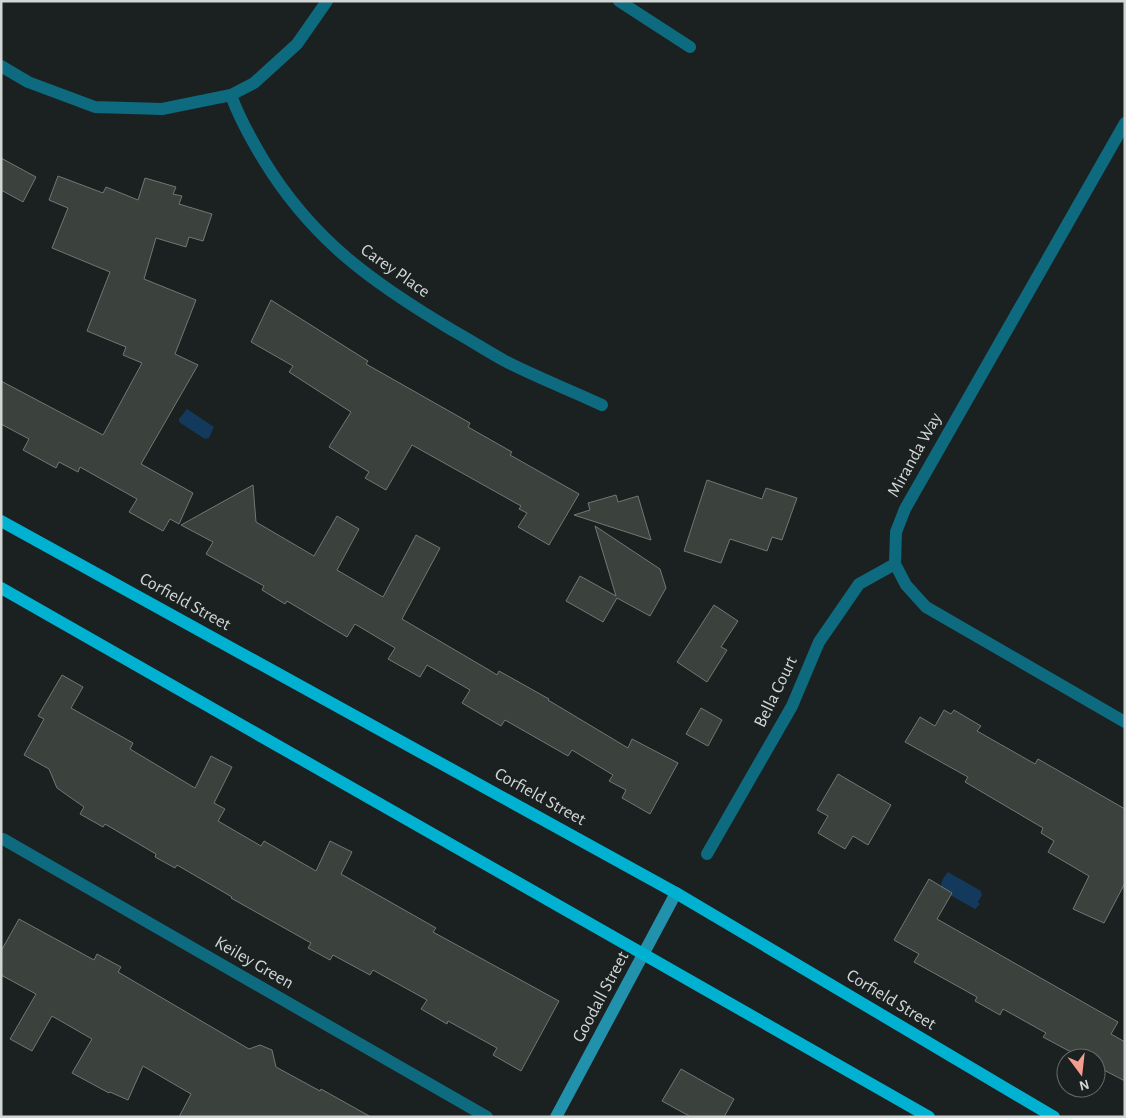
<svg xmlns="http://www.w3.org/2000/svg" width="1126" height="1118" viewBox="0 0 1126 1118" font-family="'Alegreya Sans',sans-serif">
  <style>
    .water { fill: #13395c }
    .building { fill: #3b413d; stroke: #717873 }
    .lines { fill: none; stroke-linecap: round; stroke-linejoin: round }
    .street { stroke: #0e6a7e; stroke-width: 12 }
    .secondary { stroke: #2291ab; stroke-width: 12 }
    .primary { stroke: #00b1d2; stroke-width: 12 }
    .labels { text-anchor: middle; dominant-baseline: central; stroke-width: 5; stroke-linejoin: round; paint-order: stroke }
    .street-label { font-size: 18px; fill: #d2d7d6; stroke: #1a2120 }
  </style>
  <rect width="100%" height="100%" fill="#1a2120"/>
  <g class="water">
    <path d="M187,409L214,427L209,438L205,439L179,422V419Z"/>
    <path d="M948,872L981,891L982,895L978,902L980,904L975,909L943,891C938,885 943,878 948,872Z"/>
  </g>
  <g class="building">
    <path d="M1,158L36,177L23,202L1,190Z"/>
    <path d="M58,176L103,193L106,187L138,200L145,178L176,187L173,194L182,196L179,204L212,214L203,241L189,237L186,247L156,238L144,279L196,300L175,354L198,365L141,464L193,493L179,524L170,519L163,531L129,512L137,499L80,467L78,472L59,462L56,468L23,450L29,439L1,424V381L103,435L142,363L123,355L126,347L87,331L110,272L52,248L68,208L49,200Z"/>
    <path d="M271,300L368,361L366,364L470,423L468,427L512,452L510,455L579,494L549,545L518,527L527,513L519,509L521,506L412,445L386,490L365,478L369,472L329,447L351,412L289,372L293,366L251,342Z"/>
    <path d="M707,480L762,499L766,488L797,498L782,540L772,537L767,551L730,539L721,563L684,551Z"/>
    <path d="M253,485L256,522L314,556L337,516L359,529L337,570L383,597L416,535L440,548L402,619L489,670L497,675L499,671L549,699L548,700L628,748L632,739L678,763L650,814L622,798L626,790L609,781L613,775L572,750L568,756L505,720L501,726L462,703L470,690L427,665L420,677L388,659L395,648L355,624L347,637L287,601L285,604L262,590L264,586L206,554L213,542L181,525Z"/>
    <path d="M616,495L618,502L638,496L651,540L574,515L590,510L588,503Z"/>
    <path d="M595,526L660,569L666,588L650,616L617,598L603,622L566,601L580,576L616,596Z"/>
    <path d="M714,605L738,621L721,647L727,650L707,682L677,662Z"/>
    <path d="M62,675L83,687L71,708L133,743L130,749L195,788L211,756L232,767L214,803L225,809L218,821L261,846L264,841L316,871L330,841L352,852L341,874L436,928L433,932L559,1001L521,1071L493,1055L497,1048L448,1021L447,1024L421,1009L427,1000L373,970L370,975L333,955L330,960L308,948L311,943L231,898L232,897L177,865L175,868L155,857L156,854L105,824L103,827L80,814L84,807L57,788L49,769L24,755L44,719L38,716Z"/>
    <path d="M701,708L722,720L708,746L686,734Z"/>
    <path d="M944,710L951,714L954,710L981,726L977,731L1035,764L1038,759L1125,809V883L1104,923L1073,909L1089,876L1048,852L1054,841L1041,833L1043,828L965,782L968,777L905,742L920,717L935,726Z"/>
    <path d="M838,774L891,805L868,845L853,836L845,849L818,833L828,816L817,810Z"/>
    <path d="M929,879L952,893L937,919L1118,1022L1111,1034L1125,1042V1081L1096,1066V1058H1082L1043,1037L1046,1033L1003,1009L1000,1015L975,1001L977,997L914,962L919,954L894,940Z"/>
    <path d="M19,919L94,960L97,954L121,967L118,972L249,1049L260,1045L272,1050L276,1067L320,1091L321,1089L371,1117H179L191,1094L143,1066L128,1100L110,1092L109,1093L72,1073L92,1039L52,1016L32,1051L10,1039L36,994L1,975V951Z"/>
    <path d="M681,1069L734,1099L724,1117H691L662,1101Z"/>
  </g>
  <g class="lines">
    <g class="street">
      <path d="M619,1L690,47"/>
      <path d="M1,66L28,82L95,107L162,109L231,95L254,83L297,44L327,1"/>
      <path d="M231,95C239,118 251,139 263,159C312,240 373,283 452,330C470,340 487,351 505,361C536,377 570,390 602,405"/>
      <path d="M1125,123L905,509L896,532L895,564L906,585L926,607L1125,722"/>
      <path d="M3,839L487,1117"/>
      <path d="M707,854L792,706L819,642L859,584L895,564"/>
    </g>
    <path class="secondary" d="M556,1117L676,893"/>
    <g class="primary">
      <path d="M1,521L676,893L1054,1117"/>
      <path d="M1,588L929,1117"/>
    </g>
  </g>
  <g class="labels">
    <g class="street-label">
      <text transform="translate(395 271) rotate(35)">Carey Place</text>
      <text transform="translate(915 455) rotate(-61)">Miranda Way</text>
      <text transform="translate(185 602) rotate(29)">Corfield Street</text>
      <text transform="translate(776 692) rotate(-64)">Bella Court</text>
      <text transform="translate(540 797) rotate(29)">Corfield Street</text>
      <text transform="translate(254 963) rotate(30)">Keiley Green</text>
      <text transform="translate(601 997) rotate(-62)">Goodall Street</text>
      <text transform="translate(891 1000) rotate(31)">Corfield Street</text>
    </g>
  </g>
  <rect width="1126" height="1118" fill="none" stroke="#d2d7d6" stroke-width="5"/>
  <g transform="translate(1081 1073) rotate(165)"><circle r="24" fill="#1a2120" stroke="#646a69"/>
  <path d="M0-4L9 19L0 12L-9 19Z" fill="#f59d8f"/>
  <text y="-8" font-size="14" font-weight="bold" text-anchor="middle" fill="#d2d7d6">N</text>
  </g>
</svg>
